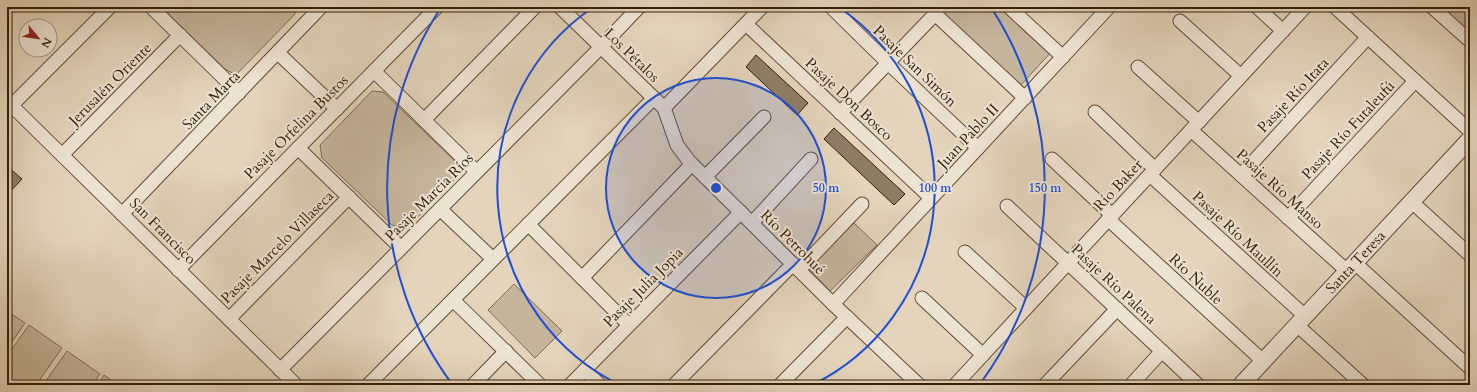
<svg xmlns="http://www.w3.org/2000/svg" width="1477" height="392" viewBox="0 0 1477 392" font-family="Cardo,serif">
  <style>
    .green { fill: #c5b59c; stroke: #7c6a52 }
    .building { fill: #8e7d65; stroke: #321e07 }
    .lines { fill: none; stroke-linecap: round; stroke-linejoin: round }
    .minor-casing { stroke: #5e4c34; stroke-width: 15 }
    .tertiary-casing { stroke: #5e4c34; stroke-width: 18 }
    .minor { stroke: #ede3d3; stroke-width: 13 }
    .tertiary { stroke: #ede3d3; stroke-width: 16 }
    .ring { fill: none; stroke: #1d4ed8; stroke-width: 2 }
    .labels { text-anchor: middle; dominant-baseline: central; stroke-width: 4; stroke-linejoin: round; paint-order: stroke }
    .street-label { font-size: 15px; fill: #321e07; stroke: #ede3d3 }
    .centre { fill: #1d4ed8; stroke: #ede3d3; stroke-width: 2 }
    .ring-label { font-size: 12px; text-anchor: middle; font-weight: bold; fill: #1d4ed8; stroke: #ede3d3; stroke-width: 4; stroke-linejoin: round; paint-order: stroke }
  </style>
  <rect width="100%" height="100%" fill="#e3d4bb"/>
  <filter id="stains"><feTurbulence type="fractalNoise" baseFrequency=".005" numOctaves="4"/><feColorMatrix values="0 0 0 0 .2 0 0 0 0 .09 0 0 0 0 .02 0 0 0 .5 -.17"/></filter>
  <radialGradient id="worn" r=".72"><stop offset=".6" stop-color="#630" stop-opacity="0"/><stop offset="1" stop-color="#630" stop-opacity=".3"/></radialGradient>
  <g class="green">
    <path d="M161,7H295V14L236,75L225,69Z"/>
    <path d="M935,7H1004L1052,51L1021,85Z"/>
    <path d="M1441,7H1470V34Z"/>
    <path d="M372,91L383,92L458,164V176L406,229L392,225L322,158L320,145Z"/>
    <path d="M854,223L877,245L830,291L808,268Z"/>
    <path d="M514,284L562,331L535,358L488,310Z"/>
    <path d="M7,311L25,323L7,349Z"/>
    <path d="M29,325L62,348L36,385H7V356Z"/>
    <path d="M67,351L100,374L92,385H43Z"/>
    <path d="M104,375L118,385H98Z"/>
  </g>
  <g class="building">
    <path d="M756,55L808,103L797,115L746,67Z"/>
    <path d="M834,128L905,194L894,205L824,139Z"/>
    <path d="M7,166L22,179L7,195Z"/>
  </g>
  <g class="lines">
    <g class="minor-casing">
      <g id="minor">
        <path d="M151,7L239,93"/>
        <path d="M560,7L664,108L677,145L689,161L833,304L919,385"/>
        <path d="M831,7L888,63L978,148"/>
        <path d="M1009,7L1063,57"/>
        <path d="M1257,7L1283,31"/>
        <path d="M1335,7L1470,131"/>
        <path d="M1432,7L1470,41"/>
        <path d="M7,8L8,7"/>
        <path d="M1180,21L1241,76"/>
        <path d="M746,24L931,198"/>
        <path d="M278,53L337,109"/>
        <path d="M1138,67L1199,122"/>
        <path d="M374,71L476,171"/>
        <path d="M7,101L296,385"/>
        <path d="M12,105L110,7"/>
        <path d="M664,108L762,7"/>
        <path d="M1095,112L1155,169"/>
        <path d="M840,113L935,14L1025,98"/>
        <path d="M424,120L535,7"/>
        <path d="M1191,130L1347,271"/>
        <path d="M298,148L401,248"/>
        <path d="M62,155L180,35"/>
        <path d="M1052,159L1112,215"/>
        <path d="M1150,175L1305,316"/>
        <path d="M1241,175L1368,37"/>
        <path d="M705,177L764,117"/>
        <path d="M1412,202L1470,255"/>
        <path d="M1007,206L1198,385"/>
        <path d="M440,209L493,259"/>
        <path d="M122,214L321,7"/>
        <path d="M1288,218L1415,81"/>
        <path d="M1108,219L1263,361"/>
        <path d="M752,223L811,159"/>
        <path d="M528,224L628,324"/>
        <path d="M965,252L1026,308"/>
        <path d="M1355,263L1470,368"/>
        <path d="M178,270L437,7"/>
        <path d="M799,270L862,204"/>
        <path d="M582,278L692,164"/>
        <path d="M922,298L983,355"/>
        <path d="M453,300L540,385"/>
        <path d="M833,304L1109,7"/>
        <path d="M229,319L349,197"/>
        <path d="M1297,325L1363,385"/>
        <path d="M280,370L601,47L639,7"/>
        <path d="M585,370L600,385"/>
        <path d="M368,385L654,98"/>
        <path d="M473,385L506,351"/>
        <path d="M570,385L741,212"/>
        <path d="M674,385L793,264"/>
        <path d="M780,385L847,317"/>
        <path d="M955,385L1305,7"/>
        <path d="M1045,385L1117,309"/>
        <path d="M1131,385L1162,351"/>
      </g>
    </g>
    <g class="tertiary-casing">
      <g id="tertiary">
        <path id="s1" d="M1241,385L1470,139"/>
      </g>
    </g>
    <use href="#minor" class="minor"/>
    <use href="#tertiary" class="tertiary"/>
  </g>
  <circle cx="716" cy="188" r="110" fill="#1d4ed8" fill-opacity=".12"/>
  <g class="ring">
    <circle cx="716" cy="188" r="110"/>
    <path d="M620 385A219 219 0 0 1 592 8M840 8A219 219 0 0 1 812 385"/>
    <path d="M452 384A329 329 0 0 1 440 9M992 9A329 329 0 0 1 980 384"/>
  </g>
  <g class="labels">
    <g class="street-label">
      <text transform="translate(632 55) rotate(44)">Los Pétalos</text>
      <text transform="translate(915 66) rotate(44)">Pasaje San Simón</text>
      <text transform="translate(110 84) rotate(-45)">Jerusalén Oriente</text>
      <text transform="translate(1293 95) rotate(-47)">Pasaje Río Itata</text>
      <text transform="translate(849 99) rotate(43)">Pasaje Don Bosco</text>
      <text transform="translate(211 100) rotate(-46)">Santa Marta</text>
      <text transform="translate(296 127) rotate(-45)">Pasaje Orfelina Bustos</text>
      <text transform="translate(1348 130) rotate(-47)">Pasaje Río Futaleufú</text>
      <text transform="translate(968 136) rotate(-47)">Juan Pablo II</text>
      <text transform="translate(1118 185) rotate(-47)">Río Baker</text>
      <text transform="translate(1280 189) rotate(42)">Pasaje Río Manso</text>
      <text transform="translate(429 197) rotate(-45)">Pasaje Marcia Ríos</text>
      <text transform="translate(163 231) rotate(45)">San Francisco</text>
      <text transform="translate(1238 234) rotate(43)">Pasaje Río Maullín</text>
      <text transform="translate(793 242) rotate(45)">Río Petrohué</text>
      <text transform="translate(277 247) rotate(-45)">Pasaje Marcelo Villaseca</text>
      <text stroke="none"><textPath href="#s1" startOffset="168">Santa Teresa</textPath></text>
      <text transform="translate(1196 279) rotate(43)">Río Ñuble</text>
      <text transform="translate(1114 284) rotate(43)">Pasaje Río Palena</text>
      <text transform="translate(643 287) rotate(-45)">Pasaje Julia Jopia</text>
    </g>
  </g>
  <circle cx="716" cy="188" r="6" class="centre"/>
  <g class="ring-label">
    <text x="826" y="192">50 m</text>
    <text x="935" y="192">100 m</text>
    <text x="1045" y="192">150 m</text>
  </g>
  <rect width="1477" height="392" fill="none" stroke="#e3d4bb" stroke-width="24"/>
  <rect x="8" y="8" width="1461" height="376" fill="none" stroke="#321e07" stroke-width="2"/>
  <rect x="12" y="12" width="1453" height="368" fill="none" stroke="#321e07"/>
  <g transform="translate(38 38) rotate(119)"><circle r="19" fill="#ede3d3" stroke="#a29481"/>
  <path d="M0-3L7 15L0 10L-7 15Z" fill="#8f2418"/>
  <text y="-6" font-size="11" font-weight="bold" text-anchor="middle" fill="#321e07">N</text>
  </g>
  <rect width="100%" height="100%" filter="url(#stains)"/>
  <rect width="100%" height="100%" fill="url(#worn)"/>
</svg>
